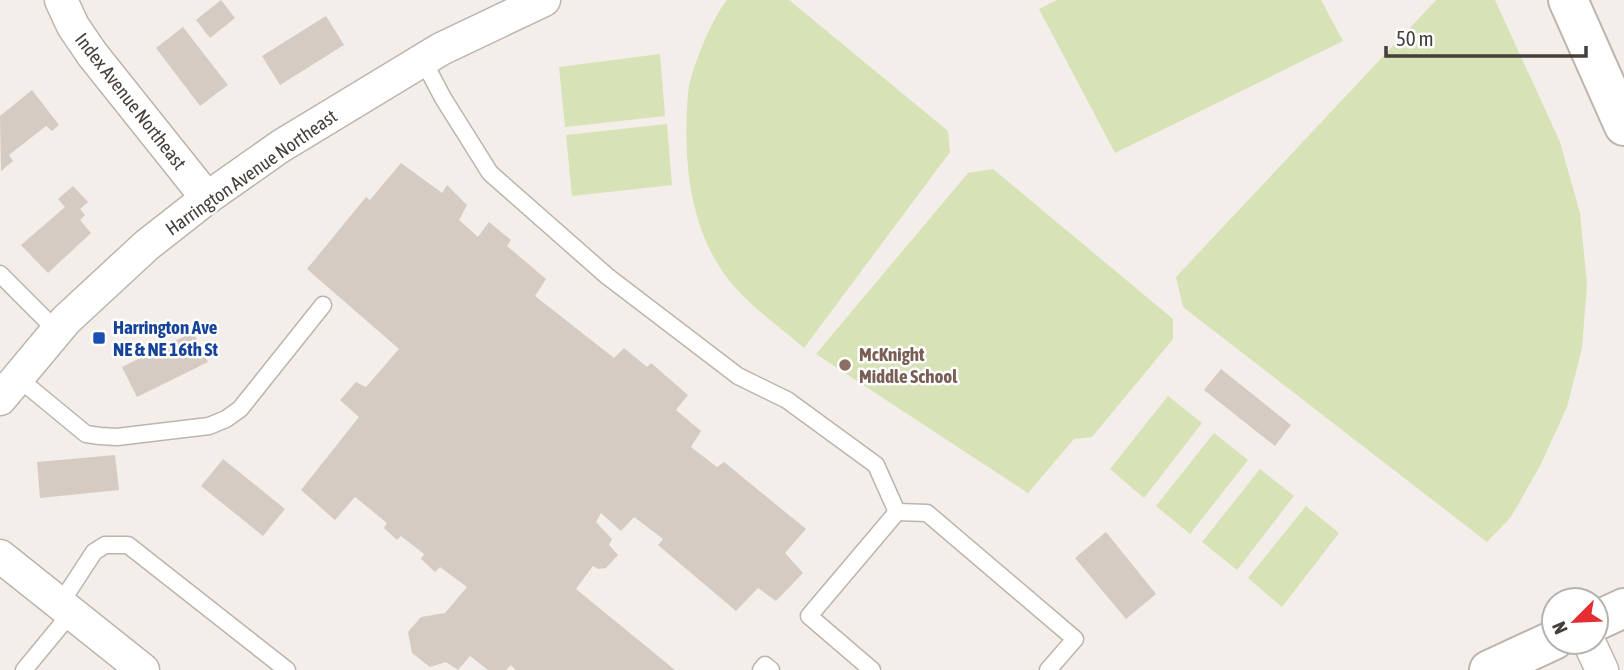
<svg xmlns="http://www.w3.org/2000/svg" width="1624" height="670" viewBox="0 0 1624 670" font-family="'Asap Condensed',sans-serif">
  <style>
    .green { fill: #d7e3b6 }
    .building { fill: #d6cbc2 }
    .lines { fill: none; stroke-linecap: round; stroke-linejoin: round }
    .service-casing { stroke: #bdb4ac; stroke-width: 19 }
    .minor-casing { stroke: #bdb4ac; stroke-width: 35 }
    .tertiary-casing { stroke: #bdb4ac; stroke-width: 42 }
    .service { stroke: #fff; stroke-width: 16 }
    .minor { stroke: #fff; stroke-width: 32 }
    .tertiary { stroke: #fff; stroke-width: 38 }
    .transit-dot { fill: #1a4fb4; stroke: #fff; stroke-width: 2.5 }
    .education-dot { fill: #8d6e63; stroke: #fff; stroke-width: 2.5 }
    .labels { text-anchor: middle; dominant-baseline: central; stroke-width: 5; stroke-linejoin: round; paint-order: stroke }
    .street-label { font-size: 19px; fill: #463e38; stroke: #fff }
    .transit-label { font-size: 19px; font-weight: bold; fill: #164399; stroke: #fff; text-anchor: start }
    .education-label { font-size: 19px; font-weight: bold; fill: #785e54; stroke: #fff; text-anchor: start }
  </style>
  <rect width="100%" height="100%" fill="#f3eee9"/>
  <g class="green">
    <path d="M727,0H789L948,131L950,152L804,348C775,323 739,299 719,266C688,217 683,151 688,94C690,71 712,18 727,0Z"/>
    <path d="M1057,0H1321L1343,41L1115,153L1039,9Z"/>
    <path d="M1436,0H1495L1560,142L1580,213L1587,284L1582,348L1567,407L1541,464L1511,517L1487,542L1183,307L1176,277Z"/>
    <path d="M660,54L665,116L565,127L559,67Z"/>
    <path d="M667,124L672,185L572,196L566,135Z"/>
    <path d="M993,169L1173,319V339L1092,437L1074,439L1028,493L816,354L968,173Z"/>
    <path d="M1168,396L1202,423L1144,498L1110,469Z"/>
    <path d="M1214,433L1248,460L1190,534L1156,506Z"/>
    <path d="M1260,469L1294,496L1237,570L1202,542Z"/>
    <path d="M1306,506L1339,533L1282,607L1248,578Z"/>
  </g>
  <g class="building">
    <path d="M221,0L235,18L210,38L196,20Z"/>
    <path d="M326,16L344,45L280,85L262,56Z"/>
    <path d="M183,27L228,85L200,106L156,48Z"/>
    <path d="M32,90L59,125L52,131L46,126L9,155L13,161L1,171L0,116Z"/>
    <path d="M401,163L442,193L447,185L467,205L459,220L478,237L489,222L511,240L507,246L546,279L535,296L614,358L624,348L647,367L651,363L688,395L676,410L701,431L691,447L717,467L724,462L806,529L785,553L803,573L776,601L758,588L736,611L658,545L663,539L634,517L621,531L601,513L596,522L612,539L609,545L618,555L606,568L598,569L593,566L576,589L675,670H516L511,665L506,670H488L470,656L458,670L446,662L430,667L412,653L408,632L421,617L445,613L467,587L440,567L435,572L421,559L424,554L401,536L397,540L384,528L387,523L355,497L335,520L301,490L359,417L340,400L356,382L366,387L399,349L307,269L366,197L370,200Z"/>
    <path d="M73,186L88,202L80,209L85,215L80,220L91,233L48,273L21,245L65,207L58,199Z"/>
    <path d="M193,332L208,362L137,397L122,367Z"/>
    <path d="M1221,369L1291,425L1275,446L1204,390Z"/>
    <path d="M115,455L119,490L40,498L37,462Z"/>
    <path d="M223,459L285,509L263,536L201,486Z"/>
    <path d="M1106,532L1156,594L1126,619L1075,558Z"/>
  </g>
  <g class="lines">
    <g class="service-casing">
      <g id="service">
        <path d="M423,60L443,98L490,173L607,276L738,376L787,400L876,465L897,512"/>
        <path d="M0,274L57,331"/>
        <path d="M18,378L86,434L100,436L117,437L209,426L226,419L240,409L323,305"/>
        <path d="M897,512L927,513L1075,639L1048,670"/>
        <path d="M60,604L94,552L105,545H128L287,670"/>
        <path d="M24,670L71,613"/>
        <path d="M761,670L765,665L771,670"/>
        <path d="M872,670L809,616L897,512"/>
      </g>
    </g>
    <g class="minor-casing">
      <g id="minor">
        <path d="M61,0L73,26L92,54L207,198"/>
        <path d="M0,399L66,320L147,245L207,198L281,146L441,49L544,0"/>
        <path d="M0,556L143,670"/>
        <path d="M1589,642L1602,670"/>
      </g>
    </g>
    <g class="tertiary-casing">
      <g id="tertiary">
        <path d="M1568,0L1624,126"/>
        <path d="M1596,621L1624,608"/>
        <path d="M1489,670L1554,640"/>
      </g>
    </g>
    <use href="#service" class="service"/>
    <use href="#minor" class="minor"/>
    <use href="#tertiary" class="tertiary"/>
  </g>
  <rect class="transit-dot" x="92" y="331" width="14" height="14" rx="3.5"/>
  <circle class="education-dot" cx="845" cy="365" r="7"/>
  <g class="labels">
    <g class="street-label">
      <text transform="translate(131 101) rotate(52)">Index Avenue Northeast</text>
      <text transform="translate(251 172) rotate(-35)">Harrington Avenue Northeast</text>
    </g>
    <g class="transit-label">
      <text x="113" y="327">Harrington Ave<tspan x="113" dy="22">NE &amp; NE 16th St</tspan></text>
    </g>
    <g class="education-label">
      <text x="859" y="354">McKnight<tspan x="859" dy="22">Middle School</tspan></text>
    </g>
  </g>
  <g transform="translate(1575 621) rotate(246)"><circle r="33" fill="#ffffff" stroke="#b5b2af" stroke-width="2"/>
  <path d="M0-5L12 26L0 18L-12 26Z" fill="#e52e34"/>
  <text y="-10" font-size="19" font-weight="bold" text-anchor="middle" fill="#463e38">N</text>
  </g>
  <path d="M1386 46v10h200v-10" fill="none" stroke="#463e38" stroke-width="3.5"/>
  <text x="1396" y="46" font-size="21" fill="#463e38" stroke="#ffffff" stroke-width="5" paint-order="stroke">50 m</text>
</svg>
